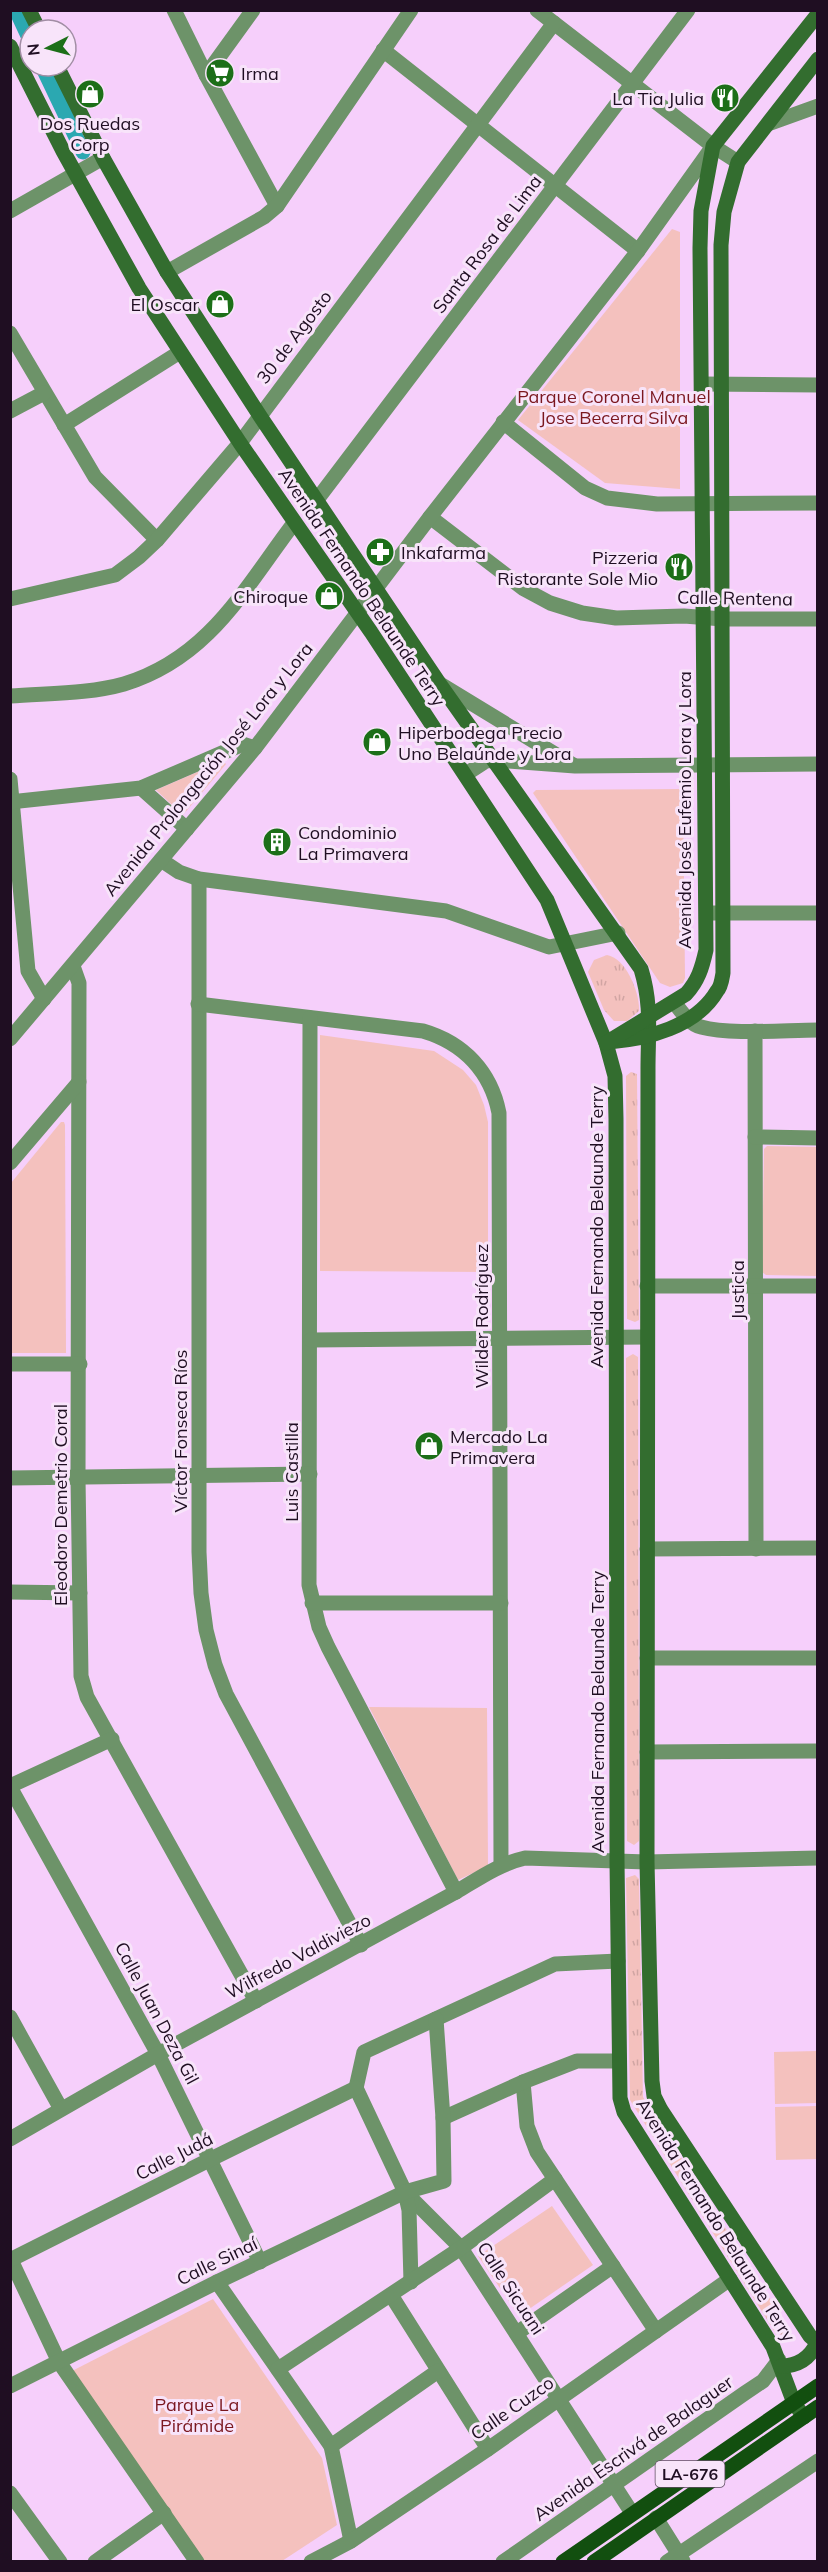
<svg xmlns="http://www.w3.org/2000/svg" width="828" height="2572" viewBox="0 0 828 2572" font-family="Mulish,sans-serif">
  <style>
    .grass { fill: url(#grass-tufts) }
    .park { fill: #f4c1be }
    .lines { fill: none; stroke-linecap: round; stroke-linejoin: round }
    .canal { stroke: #2ba8b1; stroke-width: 15 }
    .minor { stroke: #6d9369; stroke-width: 15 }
    .tertiary { stroke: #6d9369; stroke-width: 15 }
    .secondary { stroke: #336d2f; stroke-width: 15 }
    .primary { stroke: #124f0f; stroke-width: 15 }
    .labels { text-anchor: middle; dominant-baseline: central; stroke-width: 6; stroke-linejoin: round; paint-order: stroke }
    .shield { fill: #f8e4fa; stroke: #604e63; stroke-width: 1.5 }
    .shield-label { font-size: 16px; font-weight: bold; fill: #1f0e22 }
    .poi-label { font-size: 18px; fill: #1f0e22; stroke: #f8e4fa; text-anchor: start }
    .street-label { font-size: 18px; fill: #1f0e22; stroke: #f8e4fa }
    .park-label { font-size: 18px; fill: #7b171f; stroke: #f8e4fa }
  </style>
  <defs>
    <pattern id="grass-tufts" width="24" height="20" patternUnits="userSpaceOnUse" patternTransform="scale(1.5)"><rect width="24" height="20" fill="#f4c1be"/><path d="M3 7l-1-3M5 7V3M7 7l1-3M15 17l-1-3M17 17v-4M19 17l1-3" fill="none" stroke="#d1a5a3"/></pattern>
  </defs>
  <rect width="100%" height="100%" fill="#f6cffb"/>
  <g class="grass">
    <path d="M607,955C626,958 640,993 639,1011L627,1021H614L604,1010L588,972L594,960Z"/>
    <path d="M631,1072L637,1074L639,1320L635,1322L627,1319L626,1076Z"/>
    <path d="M633,1354L638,1357L639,1841L634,1845L627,1841L626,1358Z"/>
    <path d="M635,1875L639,1879L643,2097L787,2326L784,2335L776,2334L630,2100L626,1878Z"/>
  </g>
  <g class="park">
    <path d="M672,229L680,232V489L605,483L518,420Z"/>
    <path d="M223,761L226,764L183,815L156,790Z"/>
    <path d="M683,789L685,978L683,983L670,987L660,983L533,793L536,790Z"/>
    <path d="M320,1035L434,1051L463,1070L476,1085L484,1105L488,1122V1272L320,1271Z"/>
    <path d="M61,1122H64L65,1125L66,1353H11V1183Z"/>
    <path d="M767,1146L817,1147V1276L766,1275L762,1272L764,1149Z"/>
    <path d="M369,1707L487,1708L488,1866L458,1880Z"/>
    <path d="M817,2051V2103L775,2104L774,2052Z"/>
    <path d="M817,2106V2159L776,2160L775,2107Z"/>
    <path d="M552,2206L593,2265L519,2316L478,2256Z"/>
    <path d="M213,2299L322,2458L337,2525L282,2561H204L72,2371Z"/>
  </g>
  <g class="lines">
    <g class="canal">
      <path d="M16,10L30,40"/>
      <path d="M42,66L83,152"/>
    </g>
    <g class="minor">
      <path d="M174,10L206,75L277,206"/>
      <path d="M537,10L713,146L738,162"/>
      <path d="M383,50L638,251"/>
      <path d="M206,75L253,10"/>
      <path d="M768,124L818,106"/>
      <path d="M10,211L103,158"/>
      <path d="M167,272L264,217L277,206L411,10"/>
      <path d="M10,333L95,477L157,540"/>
      <path d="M702,384L818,385"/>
      <path d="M10,411L44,393"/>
      <path d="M64,425L180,352"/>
      <path d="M316,501L688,10"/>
      <path d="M430,517L524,589L550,603L582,613L616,618L684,616L723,619H818"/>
      <path d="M10,599L115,575L139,557L157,540L240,443L554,23"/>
      <path d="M440,684L573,765"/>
      <path d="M10,696C48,693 89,694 124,684C209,658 244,589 294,523"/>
      <path d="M466,774L486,761L495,760L575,766L818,764"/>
      <path d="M10,779L28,971L44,999"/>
      <path d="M199,879V1552L201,1593L206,1630L215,1665L226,1694L361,1945"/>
      <path d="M710,913H818"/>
      <path d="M73,966L79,983L78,1478L81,1676L87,1697L256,2001"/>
      <path d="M674,1002C681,1011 689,1024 701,1027C730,1035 785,1030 818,1030"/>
      <path d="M198,1004L423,1031C464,1043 491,1072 499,1113L501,1865"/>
      <path d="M310,1018L309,1585L319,1627L328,1647L456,1892"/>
      <path d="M755,1031L756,1549"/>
      <path d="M755,1137L818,1138"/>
      <path d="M10,1163L79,1082"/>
      <path d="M647,1286H818"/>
      <path d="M311,1340L647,1337"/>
      <path d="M10,1364H80"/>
      <path d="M10,1478L310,1474"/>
      <path d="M647,1549L818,1548"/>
      <path d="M10,1592L80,1593"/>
      <path d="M312,1603H501"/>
      <path d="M647,1658H818"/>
      <path d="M647,1752L818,1751"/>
      <path d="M10,1786L112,1739"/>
      <path d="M10,1787L158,2054L260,2262"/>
      <path d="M10,2017L61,2109"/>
      <path d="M523,2082L527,2126L537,2152L656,2331"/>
      <path d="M356,2088L405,2192L461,2248L632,2513"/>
      <path d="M356,2088L364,2052L555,1964L618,1961"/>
      <path d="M443,2118L523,2082L577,2061H618"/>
      <path d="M10,2139L158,2054L456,1892C478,1879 499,1864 525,1858L647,1862L818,1858"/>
      <path d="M405,2192L409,2210L411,2282"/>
      <path d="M10,2258L59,2362L197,2562"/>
      <path d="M10,2260L211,2159L356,2088"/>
      <path d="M217,2282L331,2446L351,2541"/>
      <path d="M391,2295L488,2449"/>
      <path d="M517,2333L613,2266"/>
      <path d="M278,2369L461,2248L555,2179"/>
      <path d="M10,2386L217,2282L405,2192L444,2181L443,2118L436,2019"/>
      <path d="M331,2446L438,2371"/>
      <path d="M10,2493L60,2562"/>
      <path d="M656,2518L683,2561"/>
      <path d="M95,2562L164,2513"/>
      <path d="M311,2562L351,2541L488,2449L730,2279"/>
      <path d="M503,2562L745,2393L763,2381L779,2360"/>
      <path d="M667,2562L818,2461"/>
    </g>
    <g class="tertiary">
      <path d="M503,422L585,488L607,498L657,504L818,503"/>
      <path d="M141,788L187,829"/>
      <path d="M10,802L141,788L243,744L255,748"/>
      <path d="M161,860L179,872L199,879L446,911L549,947L618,933"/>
      <path d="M10,1039L255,748L430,517L638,251L713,146"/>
    </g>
    <g class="secondary">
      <path d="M29,10L39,30"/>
      <path d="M10,46L63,151L139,288L240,443L371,632L547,900L606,1043L615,1076L616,1119L617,1861L620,2098L624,2112L773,2347L794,2403L804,2417"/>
      <path d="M57,66L103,158L167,272L260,416L439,683L641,969C652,1005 648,1032 648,1069L647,1862L652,2081L654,2096L661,2110L810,2336L818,2343"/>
      <path d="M609,1042C647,1039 696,1027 717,991C721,987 722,979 723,973L721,245L724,212L738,162L818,59"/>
      <path d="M606,1043L686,994C698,981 702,968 706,950L700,248L701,211L713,146L818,14"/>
      <path d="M781,2366C798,2366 810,2358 817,2343"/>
    </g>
    <g class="primary">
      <path d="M563,2562L818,2386"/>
      <path d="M594,2562L818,2407"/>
    </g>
  </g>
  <defs>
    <g id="supermarket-disc" transform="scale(1.5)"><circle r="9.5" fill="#1c6f18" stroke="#f8e4fa"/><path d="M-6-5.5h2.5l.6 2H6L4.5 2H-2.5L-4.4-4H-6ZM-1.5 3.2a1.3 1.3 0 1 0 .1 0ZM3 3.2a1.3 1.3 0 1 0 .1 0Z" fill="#fff"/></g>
    <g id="shop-disc" transform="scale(1.5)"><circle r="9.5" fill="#1c6f18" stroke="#f8e4fa"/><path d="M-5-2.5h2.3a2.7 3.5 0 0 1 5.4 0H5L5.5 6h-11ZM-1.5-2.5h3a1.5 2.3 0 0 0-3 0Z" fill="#fff"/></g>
    <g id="restaurant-disc" transform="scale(1.5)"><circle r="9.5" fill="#1c6f18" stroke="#f8e4fa"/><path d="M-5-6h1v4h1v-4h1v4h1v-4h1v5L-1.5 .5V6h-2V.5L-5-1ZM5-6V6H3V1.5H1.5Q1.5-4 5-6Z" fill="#fff"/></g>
    <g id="pharmacy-disc" transform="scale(1.5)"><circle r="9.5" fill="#1c6f18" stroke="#f8e4fa"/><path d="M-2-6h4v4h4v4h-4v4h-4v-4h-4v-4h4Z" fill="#fff"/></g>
    <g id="building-disc" transform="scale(1.5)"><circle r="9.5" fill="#1c6f18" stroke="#f8e4fa"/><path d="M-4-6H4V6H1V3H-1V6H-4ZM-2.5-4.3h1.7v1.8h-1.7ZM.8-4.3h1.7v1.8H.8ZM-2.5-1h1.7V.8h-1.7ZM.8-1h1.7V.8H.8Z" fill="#fff"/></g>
  </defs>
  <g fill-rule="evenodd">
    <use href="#supermarket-disc" x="220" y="73"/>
    <use href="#shop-disc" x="90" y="94"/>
    <use href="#restaurant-disc" x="725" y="98"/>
    <use href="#shop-disc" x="220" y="304"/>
    <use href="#pharmacy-disc" x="380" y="552"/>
    <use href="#restaurant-disc" x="679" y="567"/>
    <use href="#shop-disc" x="329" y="596"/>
    <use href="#shop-disc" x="377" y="742"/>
    <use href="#building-disc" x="277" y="842"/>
    <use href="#shop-disc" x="429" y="1446"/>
  </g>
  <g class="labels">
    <rect class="shield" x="655.5" y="2461" width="69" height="26" rx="4.5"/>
    <g class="shield-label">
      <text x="690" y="2474">LA-676</text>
    </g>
    <g class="poi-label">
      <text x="241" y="73">Irma</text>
      <text x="704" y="98" text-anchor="end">La Tia Julia</text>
      <text x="90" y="123" text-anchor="middle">Dos Ruedas<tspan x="90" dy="21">Corp</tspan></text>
      <text x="199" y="304" text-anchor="end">El Oscar</text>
      <text x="401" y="552">Inkafarma</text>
      <text x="658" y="557" text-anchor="end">Pizzeria<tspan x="658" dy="21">Ristorante Sole Mio</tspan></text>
      <text x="308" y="596" text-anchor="end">Chiroque</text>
      <text x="398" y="732">Hiperbodega Precio<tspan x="398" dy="21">Uno Belaúnde y Lora</tspan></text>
      <text x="298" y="832">Condominio<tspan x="298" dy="21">La Primavera</tspan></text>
      <text x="450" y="1436">Mercado La<tspan x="450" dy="21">Primavera</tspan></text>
    </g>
    <g class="street-label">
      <text transform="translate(487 244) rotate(-53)">Santa Rosa de Lima</text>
      <text transform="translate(294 337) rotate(-53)">30 de Agosto</text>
      <text transform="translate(362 587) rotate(56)">Avenida Fernando Belaunde Terry</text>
      <text transform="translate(735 598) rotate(1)">Calle Rentena</text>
      <text transform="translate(208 769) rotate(-51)">Avenida Prolongación José Lora y Lora</text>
      <text transform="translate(684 810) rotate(-90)">Avenida José Eufemio Lora y Lora</text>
      <text transform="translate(596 1227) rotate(-90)">Avenida Fernando Belaunde Terry</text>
      <text transform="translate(737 1290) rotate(-90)">Justicia</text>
      <text transform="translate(481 1316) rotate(-90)">Wilder Rodríguez</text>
      <text transform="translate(180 1431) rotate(-90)">Víctor Fonseca Ríos</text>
      <text transform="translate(291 1472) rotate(-90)">Luis Castilla</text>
      <text transform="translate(60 1505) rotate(-90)">Eleodoro Demetrio Coral</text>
      <text transform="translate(597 1712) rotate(-90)">Avenida Fernando Belaunde Terry</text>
      <text transform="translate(298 1956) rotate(-28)">Wilfredo Valdiviezo</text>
      <text transform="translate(157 2013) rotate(62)">Calle Juan Deza Gil</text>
      <text transform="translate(174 2156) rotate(-27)">Calle Judá</text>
      <text transform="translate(716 2220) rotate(58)">Avenida Fernando Belaunde Terry</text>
      <text transform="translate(217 2261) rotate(-26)">Calle Sinaí</text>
      <text transform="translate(511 2288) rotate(57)">Calle Sicuani</text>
      <text transform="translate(512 2408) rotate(-35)">Calle Cuzco</text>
      <text transform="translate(633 2448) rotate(-35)">Avenida Escrivá de Balaguer</text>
    </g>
    <g class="park-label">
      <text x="614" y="396">Parque Coronel Manuel<tspan x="614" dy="21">Jose Becerra Silva</tspan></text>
      <text x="197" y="2404">Parque La<tspan x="197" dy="21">Pirámide</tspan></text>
    </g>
  </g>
  <rect width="828" height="2572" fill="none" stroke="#1f0e22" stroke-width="24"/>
  <g transform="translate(48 48) rotate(264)"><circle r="28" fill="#f8e4fa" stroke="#a18ea4" stroke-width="1.5"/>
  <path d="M0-4.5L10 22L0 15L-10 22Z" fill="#1c6f18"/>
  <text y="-9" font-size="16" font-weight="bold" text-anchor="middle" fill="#1f0e22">N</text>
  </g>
</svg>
